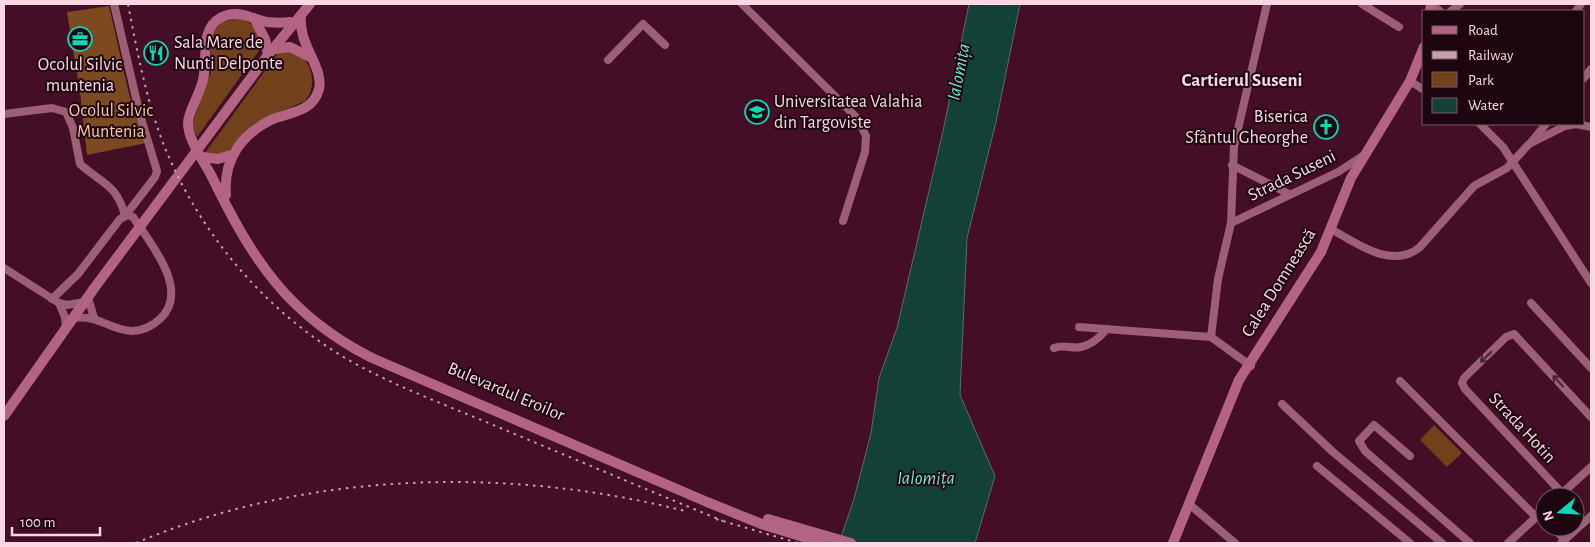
<svg xmlns="http://www.w3.org/2000/svg" width="1595" height="547" viewBox="0 0 1595 547" font-family="'Alegreya Sans',sans-serif">
  <style>
    .green { fill: #70411b }
    .forest { fill: #7c4921 }
    .water { fill: #134138; stroke: #596e6b }
    .lines { fill: none; stroke-linecap: round; stroke-linejoin: round }
    .minor { stroke: #9d5f76; stroke-width: 8 }
    .major { stroke: #b36483; stroke-width: 10 }
    .rail { stroke: #c89faf; stroke-width: 2; stroke-dasharray: 2.5 5; stroke-linecap: butt }
    .oneway { stroke: #4a2533 }
    .labels { text-anchor: middle; dominant-baseline: central; stroke-width: 4; stroke-linejoin: round; paint-order: stroke }
    .poi-label { font-size: 18px; fill: #fbd7e3; stroke: #1d060f; text-anchor: start }
    .park-label { font-size: 18px; fill: #f7c6a5; stroke: #1d060f }
    .street-label { font-size: 18px; fill: #fbd7e3; stroke: #1d060f }
    .water-label { font-size: 19px; font-style: italic; fill: #6de9cd; stroke: #1d060f }
    .neighbourhood-label { font-size: 19px; font-weight: bold; fill: #fbd7e3; stroke: #1d060f }
  </style>
  <rect width="100%" height="100%" fill="#440e27"/>
  <g class="green">
    <path d="M239,18C254,23 261,32 261,48L197,137L192,125L211,72V42L213,32L222,22Z"/>
    <path d="M282,50C309,49 321,82 305,101L253,124L224,156L205,153L277,54Z"/>
    <path d="M1434,425L1462,453L1447,467L1420,440Z"/>
  </g>
  <path class="forest" d="M109,6L129,94L146,143L87,155L80,92L67,12Z"/>
  <path class="water" d="M969,4H1020L996,122L967,238L960,395L995,476L975,543H839L854,499L871,433L879,378L897,328L943,131Z"/>
  <g class="lines">
    <g class="minor">
      <path d="M114,4L140,115L157,171L155,177L125,216"/>
      <path d="M742,4L858,119L866,136L865,152L843,221"/>
      <path d="M1362,4L1399,27"/>
      <path d="M1435,7L1440,11"/>
      <path d="M1451,11L1460,4"/>
      <path d="M1576,11L1581,4"/>
      <path d="M608,60L643,24L665,45"/>
      <path d="M1584,78L1591,69"/>
      <path d="M1410,81L1424,90"/>
      <path d="M4,114L52,108L66,112L73,128L80,164C101,183 117,184 125,216"/>
      <path d="M1480,124L1503,147L1591,283"/>
      <path d="M1532,141L1546,124"/>
      <path d="M1232,165L1289,194"/>
      <path d="M1231,223L1338,172L1364,155"/>
      <path d="M1331,229C1357,244 1393,270 1420,247L1474,186L1507,168L1529,144L1565,126L1576,124L1591,127"/>
      <path d="M4,268L59,303L67,305L85,302"/>
      <path d="M88,298L94,318"/>
      <path d="M52,299L78,274L120,219L128,215L133,217C150,243 191,290 160,319C152,326 143,331 132,331C109,330 101,315 73,318"/>
      <path d="M59,303L65,317L66,328"/>
      <path d="M1531,303L1591,368"/>
      <path d="M1079,327L1211,337"/>
      <path d="M1211,337L1218,279L1231,223L1234,146L1267,4"/>
      <path d="M1211,337L1251,366"/>
      <path d="M1054,348C1063,344 1072,349 1081,347C1091,345 1101,336 1107,329"/>
      <path d="M1400,381L1536,517"/>
      <path d="M1282,404L1333,452L1442,543"/>
      <path d="M1410,456L1374,425L1359,441L1365,451L1470,543"/>
      <path d="M1317,466L1410,543"/>
      <path d="M1562,493L1465,389L1462,383L1464,378L1506,337L1514,334L1591,417"/>
      <path d="M1558,497L1591,467"/>
      <path d="M1189,504L1235,543"/>
      <path d="M1553,527L1565,540"/>
      <path d="M1508,543L1545,509"/>
      <path d="M1561,543L1591,516"/>
    </g>
    <g class="major">
      <path d="M1430,11L1431,4"/>
      <path d="M254,18L265,39L268,55"/>
      <path d="M290,22C283,23 275,23 267,22C251,19 237,8 220,18C201,29 207,55 204,74C203,91 188,110 188,123C188,140 203,160 211,175C252,259 287,315 372,358L707,502L764,525L823,543"/>
      <path d="M275,49L290,47L310,57"/>
      <path d="M202,157L218,159L231,155"/>
      <path d="M226,195C223,160 241,134 273,119C291,112 313,112 319,89C324,67 298,45 301,16"/>
      <path d="M4,416L95,287L268,55L310,4"/>
      <path d="M768,519L851,543"/>
      <path d="M1173,543L1239,380L1321,252L1351,178L1410,81L1424,47"/>
    </g>
    <g class="rail">
      <path d="M128,4C137,51 146,98 163,143C199,234 268,315 354,363C401,389 454,408 505,430C577,460 650,491 723,521"/>
      <path d="M716,519L798,543"/>
      <path d="M136,543C306,471 508,466 685,511"/>
    </g>
  </g>
  <defs><path id="oneway-shaft" d="M-6 0H5M1.5-3L5.5 0L1.5 3" fill="none" stroke-width="1.6" stroke-linecap="round" stroke-linejoin="round" transform="scale(1.25)"/></defs>
  <g class="oneway">
    <use href="#oneway-shaft" transform="translate(1486 357) rotate(136)"/>
    <use href="#oneway-shaft" transform="translate(1558 381) rotate(-132)"/>
  </g>
  <defs>
    <g id="office-ring" transform="scale(1.25)"><circle r="9.5" fill="#1d060f" stroke="#0dd5b5" stroke-width="1.5"/><path d="M-6-3h4V-5.5h4V-3h4V5H-6ZM-1-4.5V-3h2v-1.5ZM-6 0V1H6V0Z" fill="#0dd5b5"/></g>
    <g id="restaurant-ring" transform="scale(1.25)"><circle r="9.5" fill="#1d060f" stroke="#0dd5b5" stroke-width="1.5"/><path d="M-5-6h1v4h1v-4h1v4h1v-4h1v5L-1.5 .5V6h-2V.5L-5-1ZM5-6V6H3V1.5H1.5Q1.5-4 5-6Z" fill="#0dd5b5"/></g>
    <g id="university-ring" transform="scale(1.25)"><circle r="9.5" fill="#1d060f" stroke="#0dd5b5" stroke-width="1.5"/><path d="M0-5L7-2L0 1L-7-2ZM-4 1L0 2.5L4 1V4Q0 6-4 4Z" fill="#0dd5b5"/></g>
    <g id="church-ring" transform="scale(1.25)"><circle r="9.5" fill="#1d060f" stroke="#0dd5b5" stroke-width="1.5"/><path d="M-1.2-6h2.4v3.5h3.3v2.4h-3.3V6h-2.4V-.1h-3.3v-2.4h3.3Z" fill="#0dd5b5"/></g>
  </defs>
  <g fill-rule="evenodd">
    <use href="#office-ring" x="80" y="39"/>
    <use href="#restaurant-ring" x="156" y="53"/>
    <use href="#university-ring" x="757" y="112"/>
    <use href="#church-ring" x="1326" y="127"/>
  </g>
  <g class="labels">
    <g class="poi-label">
      <text x="174" y="43">Sala Mare de<tspan x="174" dy="21">Nunti Delponte</tspan></text>
      <text x="80" y="65" text-anchor="middle">Ocolul Silvic<tspan x="80" dy="21">muntenia</tspan></text>
      <text x="774" y="102">Universitatea Valahia<tspan x="774" dy="21">din Targoviste</tspan></text>
      <text x="1308" y="117" text-anchor="end">Biserica<tspan x="1308" dy="21">Sfântul Gheorghe</tspan></text>
    </g>
    <g class="park-label">
      <text x="111" y="111">Ocolul Silvic<tspan x="111" dy="21">Muntenia</tspan></text>
    </g>
    <g class="street-label">
      <text transform="translate(1292 176) rotate(-26)">Strada Suseni</text>
      <text transform="translate(1279 283) rotate(-58)">Calea Domnească</text>
      <text transform="translate(506 392) rotate(23)">Bulevardul Eroilor</text>
      <text transform="translate(1522 428) rotate(47)">Strada Hotin</text>
    </g>
    <g class="water-label">
      <text transform="translate(959 72) rotate(-79)">Ialomița</text>
      <text x="926" y="478">Ialomița</text>
    </g>
    <g class="neighbourhood-label">
      <text x="1242" y="80">Cartierul Suseni</text>
    </g>
  </g>
  <rect width="1595" height="547" fill="none" stroke="#fbd7e3" stroke-width="10"/>
  <rect x="1422" y="10" width="162" height="115" fill="#1d060f" stroke="#765a64"/>
  <rect x="1432" y="26" width="25" height="8" fill="#b36483" stroke="#765a64"/>
  <text x="1468" y="35" font-size="15" fill="#fbd7e3">Road</text>
  <rect x="1432" y="51" width="25" height="8" fill="#c89faf" stroke="#765a64"/>
  <text x="1468" y="60" font-size="15" fill="#fbd7e3">Railway</text>
  <rect x="1432" y="72" width="25" height="15" fill="#70411b" stroke="#765a64"/>
  <text x="1468" y="85" font-size="15" fill="#fbd7e3">Park</text>
  <rect x="1432" y="98" width="25" height="15" fill="#134138" stroke="#765a64"/>
  <text x="1468" y="110" font-size="15" fill="#fbd7e3">Water</text>
  <g transform="translate(1560 512) rotate(252)"><circle r="24" fill="#1d060f" stroke="#765a64"/>
  <path d="M0-4L9 19L0 12L-9 19Z" fill="#0dd5b5"/>
  <text y="-8" font-size="14" font-weight="bold" text-anchor="middle" fill="#fbd7e3">N</text>
  </g>
  <path d="M12 527v8h88v-8" fill="none" stroke="#fbd7e3" stroke-width="2.5"/>
  <text x="20" y="527" font-size="15" fill="#fbd7e3" stroke="#1d060f" stroke-width="4" paint-order="stroke">100 m</text>
</svg>
